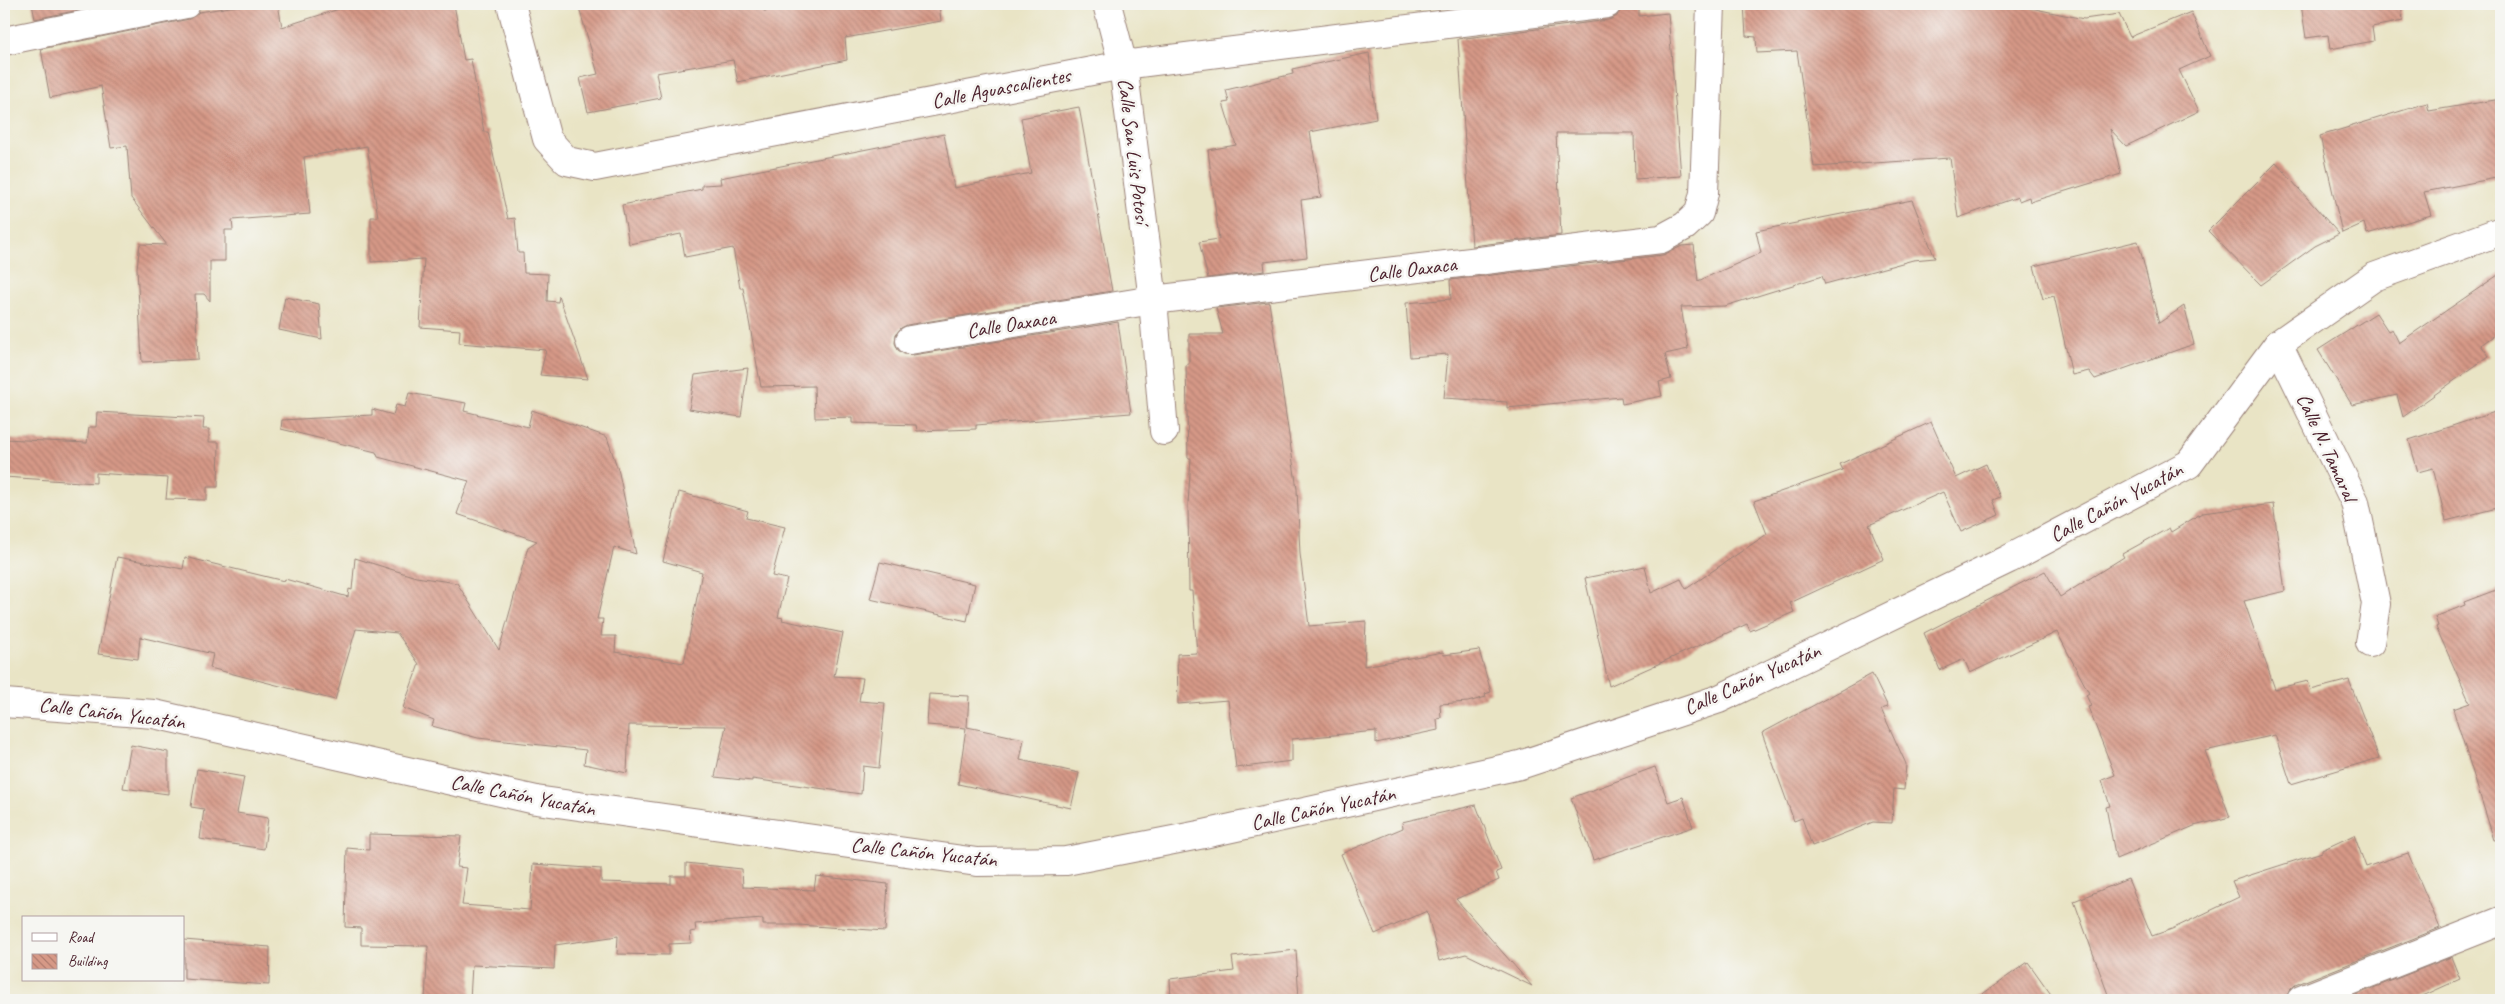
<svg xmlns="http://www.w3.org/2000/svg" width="2505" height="1004" viewBox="0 0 2505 1004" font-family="Caveat,sans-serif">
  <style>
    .building { fill: url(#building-back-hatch) }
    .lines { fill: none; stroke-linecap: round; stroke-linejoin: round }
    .minor-casing { stroke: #9a8278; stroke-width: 30 }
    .tertiary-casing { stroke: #9a8278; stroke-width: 30 }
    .minor { stroke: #fff; stroke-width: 28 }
    .tertiary { stroke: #fff; stroke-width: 28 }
    .labels { text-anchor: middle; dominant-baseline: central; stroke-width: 5; stroke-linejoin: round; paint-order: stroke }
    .street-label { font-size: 21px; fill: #4a1f2b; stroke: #f6f6f2 }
  </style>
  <defs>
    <pattern id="building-back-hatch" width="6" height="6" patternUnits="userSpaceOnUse" patternTransform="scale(1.25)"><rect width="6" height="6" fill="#d69987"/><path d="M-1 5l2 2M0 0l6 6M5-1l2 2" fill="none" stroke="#b07c6f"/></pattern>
  </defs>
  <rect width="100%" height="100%" fill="#f6f6f2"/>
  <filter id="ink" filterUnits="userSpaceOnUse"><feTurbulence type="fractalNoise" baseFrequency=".02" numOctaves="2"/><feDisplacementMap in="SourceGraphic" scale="10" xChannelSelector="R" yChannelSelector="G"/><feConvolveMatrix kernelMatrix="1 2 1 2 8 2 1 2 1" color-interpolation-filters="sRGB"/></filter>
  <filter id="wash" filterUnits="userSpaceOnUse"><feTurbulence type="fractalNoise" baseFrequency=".0096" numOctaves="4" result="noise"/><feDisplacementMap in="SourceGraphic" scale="20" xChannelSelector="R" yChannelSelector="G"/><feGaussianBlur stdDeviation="1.12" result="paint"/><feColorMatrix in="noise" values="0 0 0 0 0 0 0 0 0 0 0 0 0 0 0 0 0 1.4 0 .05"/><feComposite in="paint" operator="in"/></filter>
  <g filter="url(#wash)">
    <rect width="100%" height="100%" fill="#e9e4c5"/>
    <g id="blocks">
      <g class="building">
        <path d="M32,4H109L35,19Z"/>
        <path d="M249,4H278L282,27L355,4H454L464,60L471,59L484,132H488L508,219L515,218L518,253H523L524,273L548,274L547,301L558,302L559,296L588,379L540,375L546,350L459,343L460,330L420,327L424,259L371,262V217H378L367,146L304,157L310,214L232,220L233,230H225V261H210V301L204,294H195L198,359L142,362L137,268L140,244L167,245L131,198L127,146L111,148L101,86L50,98L41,49L189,19L199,12Z"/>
        <path d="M578,4H763L764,11L824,6V4H939L941,21L845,38L847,60L738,82L733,60L656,73L661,98L588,112L580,78L598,74Z"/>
        <path d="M1622,4H1639V16L1668,13L1681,176L1635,179L1634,133H1556L1561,235L1472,246L1458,39L1609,20L1617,16Z"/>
        <path d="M1744,4H2011L2084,19L2119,14L2130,37L2191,12L2210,56L2179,70L2199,111L2126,146L2110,129L2121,174L2030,202L2029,197L2019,201L2018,197L1958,218L1950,158L1814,167L1797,51L1757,53L1756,37L1746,36Z"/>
        <path d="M2301,4H2401L2403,21L2372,27L2374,41L2330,49L2328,35L2306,38Z"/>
        <path d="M1369,53L1376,119L1310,132L1321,197L1301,200L1307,257L1264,262L1265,271L1208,278L1199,242L1219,239L1208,150L1236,145L1223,103L1229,102L1226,90L1293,74L1292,69Z"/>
        <path d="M2501,99V177L2424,192L2431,215L2367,234L2364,223L2342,233L2320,136L2427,103L2429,111Z"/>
        <path d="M1079,107L1112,291L907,325L901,328L896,334L895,343L898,350L904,354L913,355L1118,322L1131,413L976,425V429L917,431L916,425L852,423V417L815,418L814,386L761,387L743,288H740L733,248L685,257L681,234L629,244L622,205L702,189V185L721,184L720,178L944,134L954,188L1031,173L1021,118Z"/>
        <path d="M2276,163L2339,234L2315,246L2261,285L2208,231Z"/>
        <path d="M1912,200L1935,258L1913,260L1825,284L1822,276L1725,306L1681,307L1688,349L1665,354L1671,379L1659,382L1662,396L1622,404L1621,397L1507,408V402L1444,398L1448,354L1410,357L1406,303L1451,299L1450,280L1663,255L1682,246L1694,245L1698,281L1761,253L1756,231Z"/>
        <path d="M2138,241L2159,323L2184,306L2194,344L2095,379L2089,371L2072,375L2054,296L2043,299L2034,266Z"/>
        <path d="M2501,273V323L2494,331L2496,334L2481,345L2489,356L2403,417L2397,395L2352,405L2318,350L2376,313L2388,331L2392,329L2399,343Z"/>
        <path d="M285,297L319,304L322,339L279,330Z"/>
        <path d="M1269,302L1297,489L1300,554L1309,626L1366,621L1364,666L1443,652L1444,655L1479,650L1491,692L1485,694L1486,697L1468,702L1440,704L1441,718L1437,719L1438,730L1376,743V731L1292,739V761L1236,768L1228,700L1178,704L1177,654L1197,653L1192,591H1189L1188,504L1191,458H1188L1186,364H1189V334H1223L1216,308Z"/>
        <path d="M748,368L741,417L689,409L695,375Z"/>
        <path d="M409,393L466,403L464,411L528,427L532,410L607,437L619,473L636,554L614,547L597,619H603L601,636H616L615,652L684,663L702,572L663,561L679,492L748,511L746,518L785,527L772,576L787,579L778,617L783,618L782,620L843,633L834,676L863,678L859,701L885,703L879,768L863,766L861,794L752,779V781L715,777L726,726L629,725L627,773L584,764L586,750L478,738L432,726L434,720L403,708L419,664L397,633L356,629L335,700L210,668L213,654L140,637L138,659L98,654L117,557L183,569L185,557L284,581L285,579L348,597L349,589L352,590L355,558L416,577L457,583L499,650L528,547L537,541L457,514L469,481L378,457L376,452L281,429L282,420L372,415V409L393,415L396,405L405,407Z"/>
        <path d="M2501,410V507L2446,521L2433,468L2418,472L2409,440Z"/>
        <path d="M97,412L204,418L203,429H209V442H219L218,487H207V500L166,499L168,478L96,473V483L4,477V439L87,443L89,427H96Z"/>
        <path d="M1931,422L1956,478L1986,464L2000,497L1993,500L1999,515L1961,532L1943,492L1869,525L1884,559L1790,603L1794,612L1750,631L1747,624L1609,686L1585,578L1645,566L1651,593L1681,579L1686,589L1767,534L1754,501L1843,470L1840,464Z"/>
        <path d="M2273,504L2285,591L2244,601L2275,689L2308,681L2311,690L2349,680L2379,758L2291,784L2275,735L2205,751L2230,817L2194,826L2116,859L2106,807L2110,806L2102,780L2115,775L2088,707L2091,706L2086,695L2089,693L2057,632L1970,673L1964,659L1940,670L1924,633L2045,571L2060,597L2124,557L2122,554L2169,528L2171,532L2202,513Z"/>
        <path d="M880,562L975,584L967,621L870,599Z"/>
        <path d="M2501,588V839L2494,840L2453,709L2470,703L2436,627L2438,626L2435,617L2465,605L2464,602Z"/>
        <path d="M1872,674L1888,707L1881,709L1906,764L1904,790L1894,789L1892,823L1873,822L1812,846L1802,818L1794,821L1762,733Z"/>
        <path d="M929,694L969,696L967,727L1024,739L1020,760L1079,773L1071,808L958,784L966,728L927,725Z"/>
        <path d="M131,745L168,752V794L123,788Z"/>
        <path d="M1655,767L1668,802L1683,797L1693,827L1593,860L1571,798Z"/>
        <path d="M197,769L244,777L237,813L268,818L264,849L200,839L204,809L191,807Z"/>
        <path d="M1476,805L1501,870L1496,872L1499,880L1456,899L1532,986L1466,954L1439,961L1427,911L1375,934L1341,854L1403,828L1402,822Z"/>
        <path d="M369,834L461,836L457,867L467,868L462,905L530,910L533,864L601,869V882L671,884V876H686V863L742,869L743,887L814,890L816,876L888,884L885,931L799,925H763V919L695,924L696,931L690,932L691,943L669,944V955L617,954L618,936L555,945L554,969L472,965L470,1000H425L428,946L361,945V928L345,927L347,848L369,850Z"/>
        <path d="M2354,835L2366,867L2408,853L2440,928L2295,985L2289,991L2286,1000H2110L2074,901L2128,879L2152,936L2172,929L2239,897L2232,881L2322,852V850Z"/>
        <path d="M184,940L270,947L269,985L184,979Z"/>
        <path d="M1296,950L1299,1000H1171L1170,979L1234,971L1232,957Z"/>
        <path d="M2451,957L2460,979L2414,1000H2343Z"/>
        <path d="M2028,962L2055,1000H1974Z"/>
      </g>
    </g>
  </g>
  <g filter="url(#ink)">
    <use href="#blocks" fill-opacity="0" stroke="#9a8278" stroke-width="1"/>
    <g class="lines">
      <g class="minor-casing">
        <g id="minor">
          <path d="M511,4L547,139L567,161L595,167L1123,65L1607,4"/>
          <path d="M1107,4L1123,65L1153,300L1164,431"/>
          <path d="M4,41L186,4"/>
          <path d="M910,340L1153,300L1661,239L1685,226L1699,213L1704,193L1711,4"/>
          <path d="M2278,344L2355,502L2376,604L2370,643"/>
          <path d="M2301,1000L2501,921"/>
        </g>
      </g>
      <g class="tertiary-casing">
        <path id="tertiary" d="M4,703L154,714L536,800L977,862L1066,861L1204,834L1520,765L1719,699L2009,559L2189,464L2278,344L2374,277L2501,231"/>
      </g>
      <use href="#minor" class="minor"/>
      <use href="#tertiary" class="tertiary"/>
    </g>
  </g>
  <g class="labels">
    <g class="street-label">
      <text transform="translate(1001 88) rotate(-11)">Calle Aguascalientes</text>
      <text transform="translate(1134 151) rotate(83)">Calle San Luis Potosí</text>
      <text transform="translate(1412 269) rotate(-7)">Calle Oaxaca</text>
      <text transform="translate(1011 324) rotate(-9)">Calle Oaxaca</text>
      <text transform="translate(2327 447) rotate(65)">Calle N. Tamaral</text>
      <text transform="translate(2116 502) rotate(-28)">Calle Cañón Yucatán</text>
      <text transform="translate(1752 679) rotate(-24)">Calle Cañón Yucatán</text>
      <text transform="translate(112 713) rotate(7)">Calle Cañón Yucatán</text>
      <text transform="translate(523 795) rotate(11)">Calle Cañón Yucatán</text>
      <text transform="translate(1323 808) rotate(-12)">Calle Cañón Yucatán</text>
      <text transform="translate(924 852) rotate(6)">Calle Cañón Yucatán</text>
    </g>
  </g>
  <rect width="2505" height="1004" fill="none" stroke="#f6f6f2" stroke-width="20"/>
  <rect x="22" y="916" width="162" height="65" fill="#f6f6f2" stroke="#b1a0a2"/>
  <rect x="32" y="933" width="25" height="8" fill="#ffffff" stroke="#b1a0a2"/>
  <text x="68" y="942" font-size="15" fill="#4a1f2b">Road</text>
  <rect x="32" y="954" width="25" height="15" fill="url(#building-back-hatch)" stroke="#b1a0a2"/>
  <text x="68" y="966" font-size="15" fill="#4a1f2b">Building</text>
</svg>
